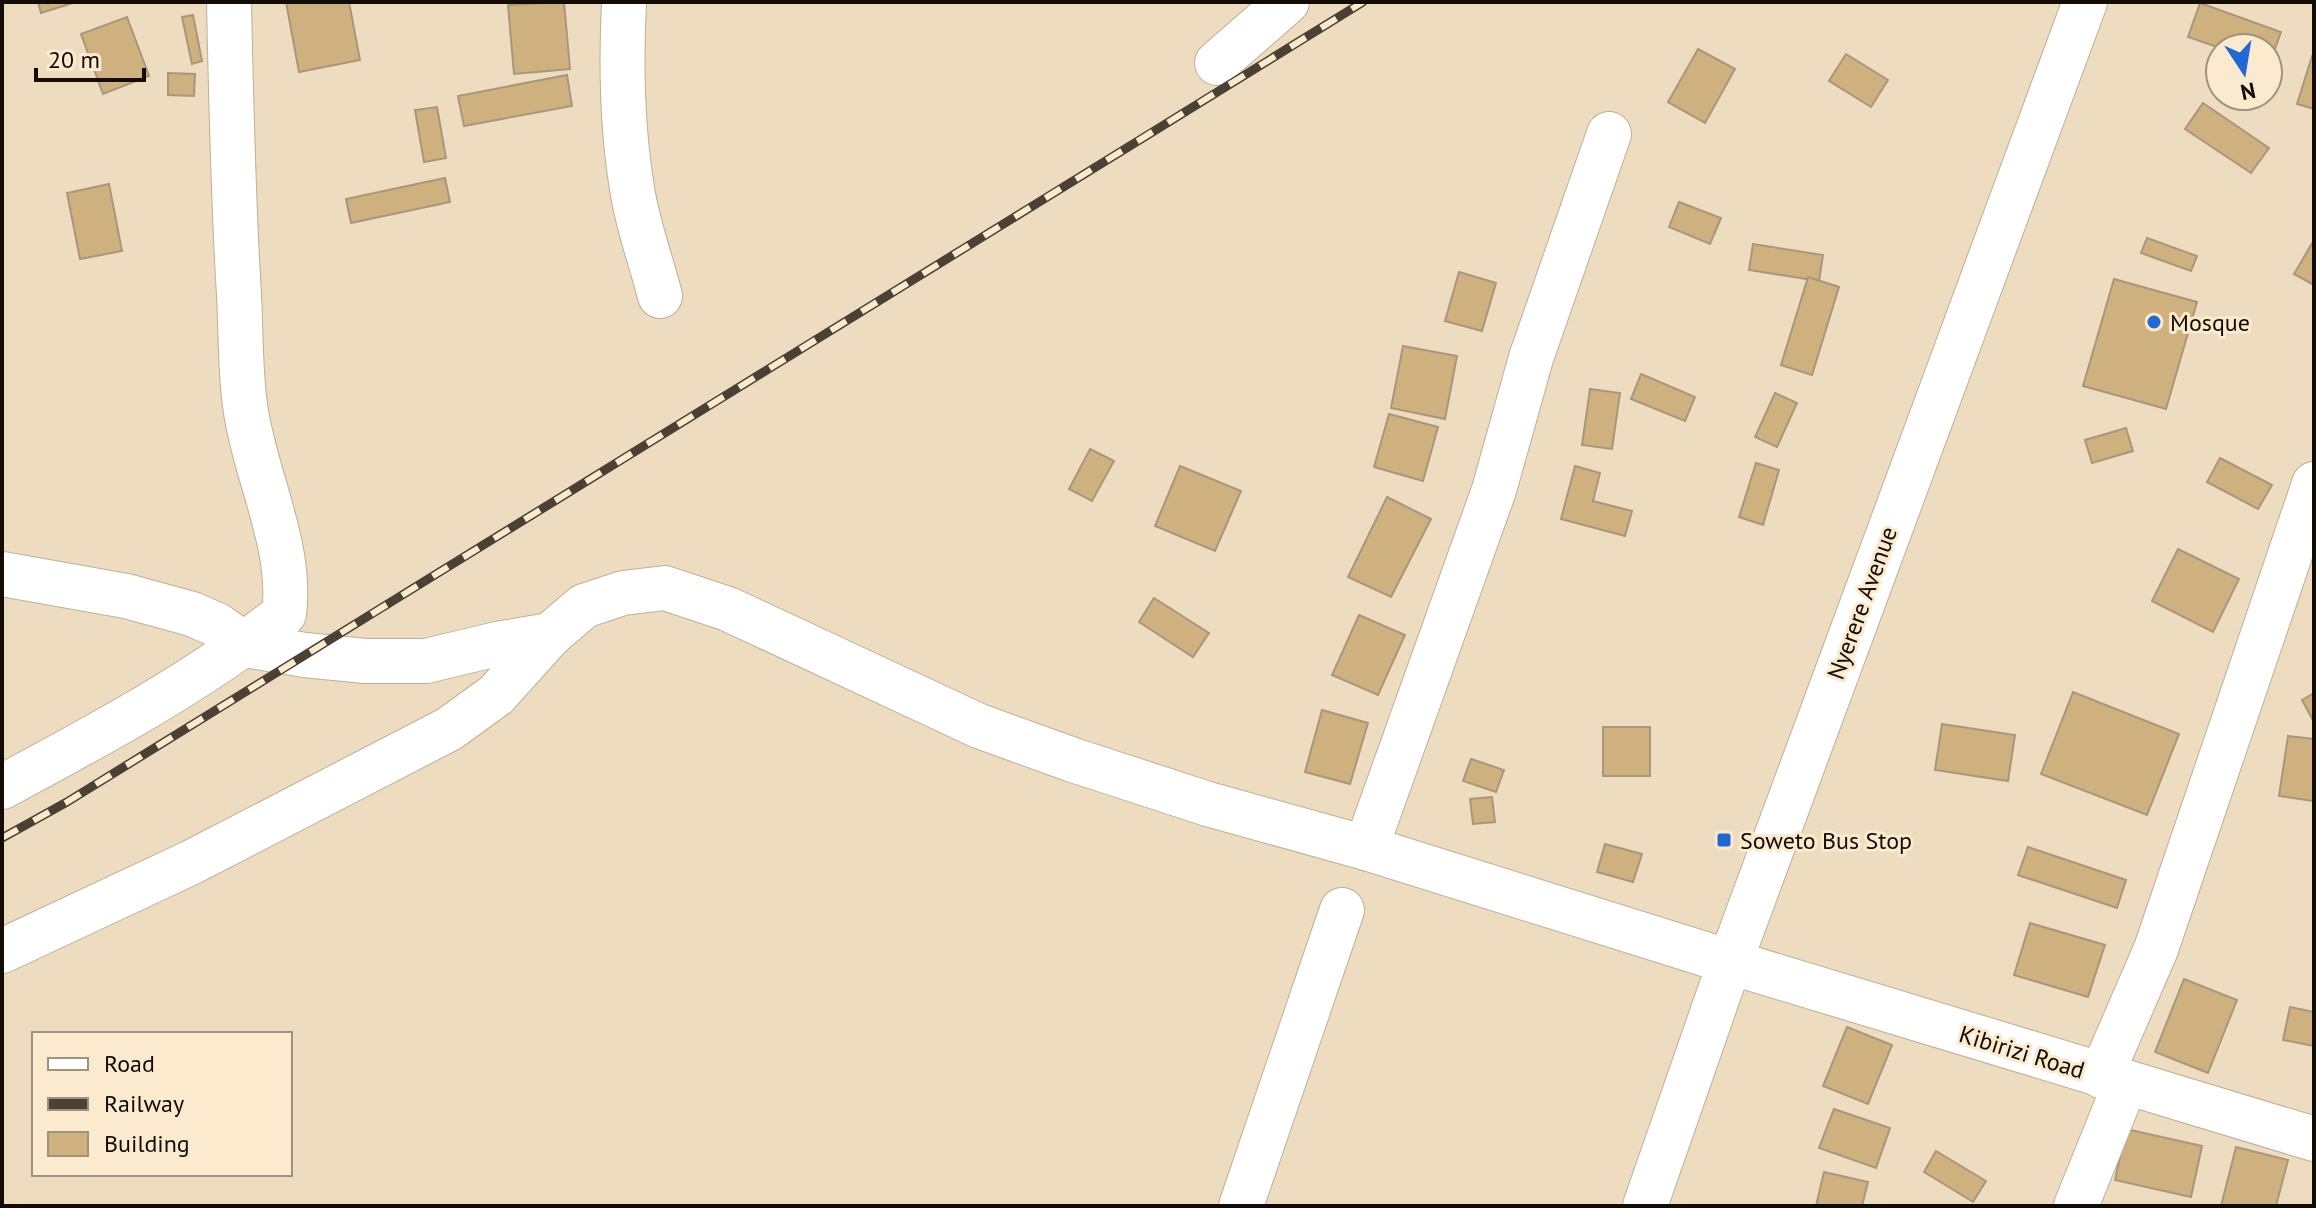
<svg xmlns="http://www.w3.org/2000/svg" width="2316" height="1208" viewBox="0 0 2316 1208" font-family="'PT Sans',sans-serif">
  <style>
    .building { fill: #cfb07f; stroke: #a7977d; stroke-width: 2 }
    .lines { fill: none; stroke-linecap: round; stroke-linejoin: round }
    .minor-casing { stroke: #bfaf95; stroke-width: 46 }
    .major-casing { stroke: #bfaf95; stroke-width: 46 }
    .minor { stroke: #fff; stroke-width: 44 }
    .major { stroke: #fff; stroke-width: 44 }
    .rail-casing { stroke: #4a4134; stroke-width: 9 }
    .rail { stroke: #fbeace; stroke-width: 6; stroke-dasharray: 18; stroke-linecap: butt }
    .poi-dot { fill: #2168d4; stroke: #fbeace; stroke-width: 3 }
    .labels { text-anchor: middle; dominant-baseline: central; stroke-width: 6; stroke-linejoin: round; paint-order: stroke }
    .poi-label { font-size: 24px; fill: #120c04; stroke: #fbeace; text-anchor: start }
    .street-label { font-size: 24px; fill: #120c04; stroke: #fbeace }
  </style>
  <rect width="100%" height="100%" fill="#eedcc1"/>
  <g class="building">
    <path d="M38,2H69L70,4L41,13Z"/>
    <path d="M286,2H349L360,60L299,72Z"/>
    <path d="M564,2L570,69L514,74L508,5Z"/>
    <path d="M2200,3L2281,32L2269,65L2268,48H2220L2188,37Z"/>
    <path d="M193,15L202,61L192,64L182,17Z"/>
    <path d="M127,17L149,76L103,94L81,34Z"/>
    <path d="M1698,49L1735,69L1705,123L1668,102Z"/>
    <path d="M2314,50V109L2297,104Z"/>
    <path d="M1846,54L1888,80L1871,107L1829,81Z"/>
    <path d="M168,73L195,74L194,96L168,95Z"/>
    <path d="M567,75L572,106L464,126L458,96Z"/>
    <path d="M2203,103L2269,148L2251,173L2185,129Z"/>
    <path d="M437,107L446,158L424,162L415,110Z"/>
    <path d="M445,178L450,202L351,223L346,199Z"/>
    <path d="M109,184L122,251L80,259L67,193Z"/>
    <path d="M1679,202L1721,218L1710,244L1669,227Z"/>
    <path d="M2147,238L2197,256L2191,271L2141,253Z"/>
    <path d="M2314,240V285L2294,274Z"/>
    <path d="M1753,244L1823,255L1819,281L1749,270Z"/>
    <path d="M1459,272L1496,283L1482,331L1445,321Z"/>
    <path d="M1808,277L1839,287L1812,375L1781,365Z"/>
    <path d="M2114,279L2197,302L2166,409L2083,386Z"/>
    <path d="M1403,346L1457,356L1445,419L1391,408Z"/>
    <path d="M1641,374L1695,397L1685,421L1631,399Z"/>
    <path d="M1590,389L1620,393L1612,449L1582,445Z"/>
    <path d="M1775,393L1797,403L1777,447L1755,437Z"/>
    <path d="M1389,414L1438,427L1423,481L1374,467Z"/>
    <path d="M2126,428L2133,451L2092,463L2085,440Z"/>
    <path d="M1090,449L1114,461L1092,501L1069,489Z"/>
    <path d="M2220,458L2272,485L2258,509L2207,482Z"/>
    <path d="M1756,463L1779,470L1763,525L1739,517Z"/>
    <path d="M1180,466L1241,491L1215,551L1155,526Z"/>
    <path d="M1575,466L1600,473L1593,501L1632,511L1625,536L1561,519Z"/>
    <path d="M1387,497L1431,519L1391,597L1348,577Z"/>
    <path d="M2178,549L2239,579L2213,632L2152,601Z"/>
    <path d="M1154,598L1209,633L1193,657L1139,622Z"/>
    <path d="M1359,615L1405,635L1378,695L1332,675Z"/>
    <path d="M2073,692L2179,734L2147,815L2041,774Z"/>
    <path d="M2314,693V722L2302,700Z"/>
    <path d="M1322,710L1368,723L1350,784L1305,772Z"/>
    <path d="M1942,724L2015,735L2008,781L1935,770Z"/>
    <rect x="1603" y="727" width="47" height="49"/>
    <path d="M2288,736L2314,739V801L2279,796Z"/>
    <path d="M1471,759L1504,770L1496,792L1463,781Z"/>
    <path d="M1492,797L1495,822L1473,824L1470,799Z"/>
    <path d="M1605,844L1642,854L1633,882L1597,872Z"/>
    <path d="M2028,847L2126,880L2117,908L2018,875Z"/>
    <path d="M2030,923L2105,945L2088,997L2014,975Z"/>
    <path d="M2184,979L2237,1000L2208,1073L2155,1052Z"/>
    <path d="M2290,1007L2314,1012V1046L2283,1040Z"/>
    <path d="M1847,1027L1892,1045L1868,1104L1823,1086Z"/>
    <path d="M1834,1109L1890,1128L1876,1168L1819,1148Z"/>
    <path d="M2126,1129L2202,1146L2191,1197L2115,1180Z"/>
    <path d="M2236,1147L2288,1160L2276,1206H2221Z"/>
    <path d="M1936,1151L1986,1181L1973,1202L1924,1172Z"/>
    <path d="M1824,1172L1868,1182L1862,1206H1816Z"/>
  </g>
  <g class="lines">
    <g class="minor-casing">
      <g id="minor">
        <path d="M624,2C621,63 622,128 632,188C637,224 651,260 660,296"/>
        <path d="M1217,63L1287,2"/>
        <path d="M2,574L126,596L192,614L217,625L245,645L305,655L365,661H426L497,644L550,635"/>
        <path d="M2,787C99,735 198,682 284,614C293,545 254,474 245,405C240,369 241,331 239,295C233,198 231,100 229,2"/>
        <path d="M1366,848L1494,490L1531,358L1609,134"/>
        <path d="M2,951L192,862L449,729L496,695L550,635L584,606L623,593L665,588L728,609L979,726L1073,760L1208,804L1366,848L1730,962L2314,1139"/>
        <path d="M2101,1076L2156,949L2314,484"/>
        <path d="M1241,1206L1342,910"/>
        <path d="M2076,1206L2126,1082"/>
      </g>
    </g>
    <g class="major-casing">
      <path id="major" d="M1645,1206L1730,962L2085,2"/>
    </g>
    <use href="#minor" class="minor"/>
    <use href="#major" class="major"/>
    <g class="rail-casing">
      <path id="rail" d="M2,838L67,802L1363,2"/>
    </g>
    <use href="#rail" class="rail"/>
  </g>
  <g class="poi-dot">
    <circle cx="2154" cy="322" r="8"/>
    <rect x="1716" y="832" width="16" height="16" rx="4"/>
  </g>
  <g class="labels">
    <g class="poi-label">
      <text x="2170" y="322">Mosque</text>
      <text x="1740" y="840">Soweto Bus Stop</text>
    </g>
    <g class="street-label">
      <text transform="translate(1862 603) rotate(-70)">Nyerere Avenue</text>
      <text transform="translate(2022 1052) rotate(17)">Kibirizi Road</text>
    </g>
  </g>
  <rect width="2316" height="1208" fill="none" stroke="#120c04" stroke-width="8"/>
  <rect x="32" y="1032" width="260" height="144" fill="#fbeace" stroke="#9e917d" stroke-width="2"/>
  <rect x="48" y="1058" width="40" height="12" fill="#ffffff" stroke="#9e917d" stroke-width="2"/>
  <text x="104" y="1072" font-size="24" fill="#120c04">Road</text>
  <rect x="48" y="1098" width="40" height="12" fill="#4a4134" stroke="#9e917d" stroke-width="2"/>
  <text x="104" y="1112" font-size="24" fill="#120c04">Railway</text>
  <rect x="48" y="1132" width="40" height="24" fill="#cfb07f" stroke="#9e917d" stroke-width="2"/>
  <text x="104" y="1152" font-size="24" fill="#120c04">Building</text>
  <g transform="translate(2244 72) rotate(168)"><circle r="38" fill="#fbeace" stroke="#9e917d" stroke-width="2"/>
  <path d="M0-6L14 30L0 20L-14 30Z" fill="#2168d4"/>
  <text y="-12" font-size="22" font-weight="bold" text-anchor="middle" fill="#120c04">N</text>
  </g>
  <path d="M36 68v12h108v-12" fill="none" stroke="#120c04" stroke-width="4"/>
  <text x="48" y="68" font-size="24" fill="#120c04" stroke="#fbeace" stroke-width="6" paint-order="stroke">20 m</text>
</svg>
